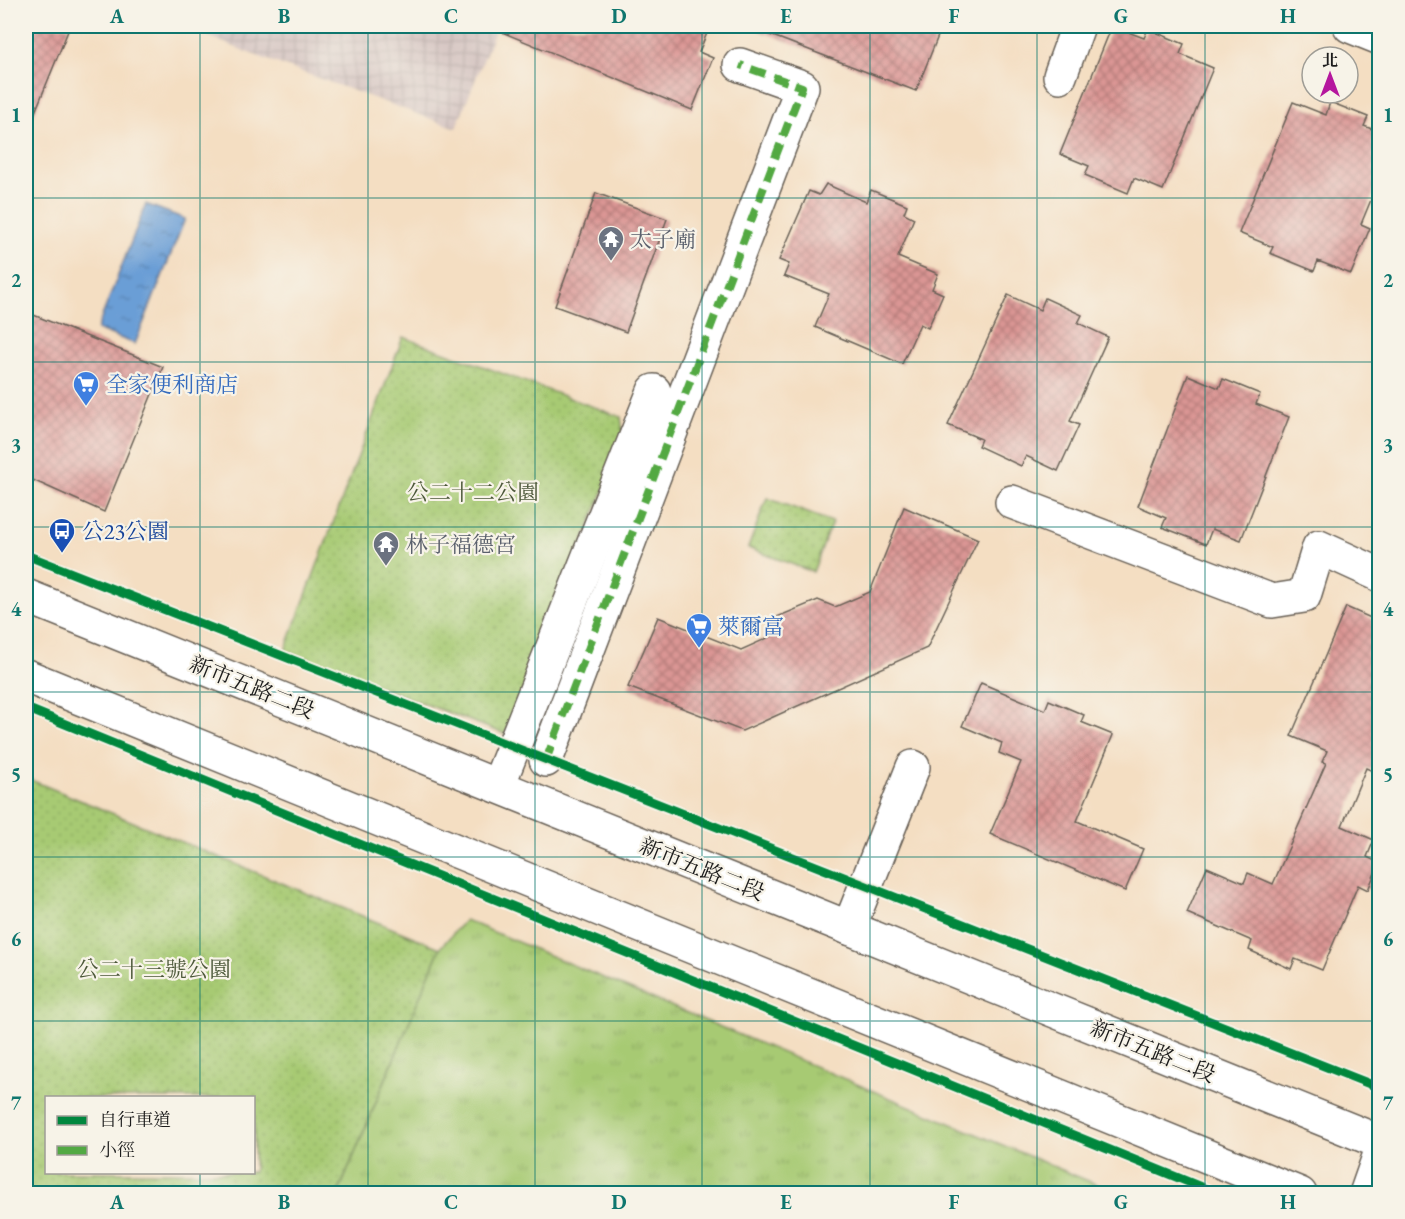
<svg xmlns="http://www.w3.org/2000/svg" width="1405" height="1219" viewBox="0 0 1405 1219" font-family="'EB Garamond','Noto Serif TC',serif">
  <style>
    .industrial { fill: url(#industrial-grid) }
    .grass { fill: url(#grass-tufts); stroke: #627348; stroke-width: 1.5 }
    .park { fill: url(#park-dots); stroke: #627348; stroke-width: 1.5; fill-rule: evenodd }
    .water { fill: url(#water-ripples); stroke: #435d79; stroke-width: 1.5 }
    .building { fill: url(#building-cross-hatch) }
    .lines { fill: none; stroke-linecap: round; stroke-linejoin: round }
    .minor-casing { stroke: #686056; stroke-width: 36 }
    .minor { stroke: #fff; stroke-width: 33 }
    .quiet { stroke: #52a943; stroke-width: 8; stroke-dasharray: 15 8; stroke-linecap: butt }
    .cycleway-casing { stroke: #f7f3e8; stroke-width: 13 }
    .cycleway { stroke: #00873e; stroke-width: 9 }
    .grid { fill: none; stroke: #0f766e; stroke-width: 1.5; stroke-opacity: 0.55 }
    .labels { text-anchor: middle; dominant-baseline: central; stroke-width: 4.5; stroke-linejoin: round; paint-order: stroke }
    .worship-label { font-size: 22px; fill: #5b616d; stroke: #f7f3e8; text-anchor: start }
    .shop-label { font-size: 22px; fill: #366cbe; stroke: #f7f3e8; text-anchor: start }
    .park-label { font-size: 22px; fill: #4d593a; stroke: #f7f3e8 }
    .transit-label { font-size: 22px; fill: #164399; stroke: #f7f3e8; text-anchor: start }
    .street-label { font-size: 22px; fill: #1c1c1c; stroke: #f7f3e8 }
    .neatline { fill: none; stroke: #0f766e; stroke-width: 2 }
    .grid-label { font-size: 20px; text-anchor: middle; font-weight: bold; fill: #0f766e }
  </style>
  <defs>
    <pattern id="industrial-grid" width="8" height="8" patternUnits="userSpaceOnUse" patternTransform="scale(1.5)"><rect width="8" height="8" fill="#d1bfbd"/><path d="M0 4h8M4 0v8" fill="none" stroke="#b3a4a2"/></pattern>
    <pattern id="grass-tufts" width="24" height="20" patternUnits="userSpaceOnUse" patternTransform="scale(1.5)"><rect width="24" height="20" fill="#a7ca73"/><path d="M3 7l-1-3M5 7V3M7 7l1-3M15 17l-1-3M17 17v-4M19 17l1-3" fill="none" stroke="#8fad63"/></pattern>
    <pattern id="park-dots" width="8" height="8" patternUnits="userSpaceOnUse" patternTransform="scale(1.5)"><rect width="8" height="8" fill="#a7ca73"/><path d="M2 2h.1M6 6h.1" fill="none" stroke="#8fad63" stroke-width="1.8" stroke-linecap="round"/></pattern>
    <pattern id="water-ripples" width="26" height="14" patternUnits="userSpaceOnUse" patternTransform="scale(1.5)"><rect width="26" height="14" fill="#6a9ed6"/><path d="M2 4q2-2 4 0t4 0M15 11q2-2 4 0t4 0" fill="none" stroke="#5680ad"/></pattern>
    <pattern id="building-cross-hatch" width="8" height="8" patternUnits="userSpaceOnUse" patternTransform="scale(1.5)"><rect width="8" height="8" fill="#db9694"/><path d="M0 0l8 8M0 8l8-8" fill="none" stroke="#b17a78"/></pattern>
  </defs>
  <rect width="100%" height="100%" fill="#f7f3e8"/>
  <filter id="ink" filterUnits="userSpaceOnUse"><feTurbulence type="fractalNoise" baseFrequency=".0167" numOctaves="2"/><feDisplacementMap in="SourceGraphic" scale="12" xChannelSelector="R" yChannelSelector="G"/><feConvolveMatrix kernelMatrix="1 2 1 2 8 2 1 2 1" color-interpolation-filters="sRGB"/></filter>
  <filter id="wash" filterUnits="userSpaceOnUse"><feTurbulence type="fractalNoise" baseFrequency=".008" numOctaves="4" result="noise"/><feDisplacementMap in="SourceGraphic" scale="24" xChannelSelector="R" yChannelSelector="G"/><feGaussianBlur stdDeviation="1.35" result="paint"/><feColorMatrix in="noise" values="0 0 0 0 0 0 0 0 0 0 0 0 0 0 0 0 0 1.4 0 .05"/><feComposite in="paint" operator="in"/></filter>
  <g filter="url(#wash)">
    <rect width="100%" height="100%" fill="#f4dec2"/>
    <path class="industrial" d="M184,26H497L456,128L249,53Z"/>
    <path class="grass" d="M465,920L1117,1193L338,1194L440,948Z"/>
    <g class="park">
      <path d="M403,337L621,417L624,440L505,734L285,651Z"/>
      <path d="M767,498L832,522L813,572L748,548Z"/>
      <path d="M26,778L440,948L338,1193H26ZM46,1098H254V1172H46Z"/>
    </g>
    <path class="water" d="M146,204L185,219L135,344L97,329Z"/>
    <g id="blocks">
      <g class="building">
        <path d="M26,26H70L27,132L26,131Z"/>
        <path d="M487,26H710L699,52L713,58L692,110Z"/>
        <path d="M752,26H942L916,91L752,28Z"/>
        <path d="M1112,26L1144,38L1148,29L1184,44L1180,54L1213,68L1163,190L1134,178L1128,193L1085,175L1089,166L1060,154Z"/>
        <path d="M1293,102L1326,115L1330,102L1368,117L1364,126L1380,132V178L1361,224L1370,228L1351,274L1318,261L1314,271L1270,253L1273,247L1239,233Z"/>
        <path d="M826,184L866,202L871,190L907,205L904,213L914,218L898,257L938,274L932,289L943,294L928,328L920,324L902,364L815,327L829,294L784,276L789,264L779,260L809,191L819,195Z"/>
        <path d="M596,193L667,219L626,332L555,306Z"/>
        <path d="M1008,295L1040,310L1045,298L1082,315L1078,323L1108,337L1070,421L1079,425L1058,471L1026,456L1021,466L978,446L981,439L948,425Z"/>
        <path d="M26,312L163,367L104,512L26,477Z"/>
        <path d="M1188,375L1219,388L1223,379L1260,394L1256,404L1289,417L1241,540L1212,529L1206,544L1162,527L1166,518L1138,506Z"/>
        <path d="M904,507L978,539L927,648L742,731L628,687L658,617L741,650L772,636L777,617L818,600L835,607L870,592Z"/>
        <path d="M1346,607L1380,622V774L1366,768L1342,826L1374,840L1367,857L1379,863L1368,890L1358,885L1322,970L1295,959L1291,969L1249,950L1252,941L1187,913L1207,867L1244,883L1248,873L1273,884L1326,763L1322,762L1327,751L1291,736Z"/>
        <path d="M981,683L1045,710L1049,700L1084,715L1081,722L1113,735L1077,821L1143,849L1125,891L990,834L1021,762L999,753L1002,743L962,726Z"/>
      </g>
    </g>
  </g>
  <g filter="url(#ink)">
    <use href="#blocks" fill-opacity="0" stroke="#686056" stroke-width="1.5"/>
    <g class="lines">
      <g class="minor-casing">
        <g id="minor">
          <path d="M1350,26L1380,38"/>
          <path d="M1060,76L1078,26"/>
          <path d="M1012,502L1272,601L1304,596L1319,547L1380,575"/>
          <path d="M26,596L1380,1142"/>
          <path d="M26,676L1300,1194"/>
          <path d="M546,760L802,87L740,65"/>
          <path d="M498,786L654,391"/>
          <path d="M849,928L913,767"/>
          <path d="M1366,1194L1380,1154"/>
        </g>
      </g>
      <use href="#minor" class="minor"/>
      <path class="quiet" d="M546,760L802,87L740,65"/>
      <g class="cycleway-casing">
        <g id="cycleway">
          <path d="M26,555L1380,1088"/>
          <path d="M26,708L1218,1194"/>
        </g>
      </g>
      <use href="#cycleway" class="cycleway"/>
    </g>
  </g>
  <path class="grid" d="M200,26V1098M368,26V1194M535,26V1194M702,26V1194M870,26V1194M1037,26V1194M1205,26V1194M26,198H1380M26,362H1380M26,527H1380M26,692H1380M26,857H1380M26,1021H1380M200,1172V1194"/>
  <defs>
    <g id="temple-pin" transform="scale(1.35)"><path d="M0 17L-7.5 6A9.5 9.5 0 1 1 7.5 6Z" fill="#6b7280" stroke="#f7f3e8"/><path d="M0-6L5-2H3V0L6.5 2.5H4V6H1.5V3h-3V6H-4V2.5H-6.5L-3 0V-2H-5Z" fill="#fff"/></g>
    <g id="supermarket-pin" transform="scale(1.35)"><path d="M0 17L-7.5 6A9.5 9.5 0 1 1 7.5 6Z" fill="#3f7fe0" stroke="#f7f3e8"/><path d="M-6-5.5h2.5l.6 2H6L4.5 2H-2.5L-4.4-4H-6ZM-1.5 3.2a1.3 1.3 0 1 0 .1 0ZM3 3.2a1.3 1.3 0 1 0 .1 0Z" fill="#fff"/></g>
    <g id="bus-pin" transform="scale(1.35)"><path d="M0 17L-7.5 6A9.5 9.5 0 1 1 7.5 6Z" fill="#1a4fb4" stroke="#f7f3e8"/><path d="M-5-6H5V4H4V6H2V4H-2V6H-4V4H-5ZM-3.5-4V0h7V-4ZM-3.5 1.2v1.5H-2V1.2ZM2 1.2v1.5H3.5V1.2Z" fill="#fff"/></g>
  </defs>
  <g fill-rule="evenodd">
    <use href="#temple-pin" x="611" y="239"/>
    <use href="#supermarket-pin" x="86" y="384"/>
    <use href="#bus-pin" x="62" y="531"/>
    <use href="#temple-pin" x="386" y="544"/>
    <use href="#supermarket-pin" x="699" y="626"/>
  </g>
  <g class="labels">
    <g class="worship-label">
      <text x="630" y="239">太子廟</text>
      <text x="406" y="544">林子福德宮</text>
    </g>
    <g class="shop-label">
      <text x="106" y="384">全家便利商店</text>
      <text x="718" y="626">萊爾富</text>
    </g>
    <g class="park-label">
      <text x="473" y="492">公二十二公園</text>
      <text x="154" y="969">公二十三號公園</text>
    </g>
    <g class="transit-label">
      <text x="82" y="531">公23公園</text>
    </g>
    <g class="street-label">
      <text transform="translate(252 687) rotate(22)">新市五路二段</text>
      <text transform="translate(702 869) rotate(22)">新市五路二段</text>
      <text transform="translate(1153 1051) rotate(22)">新市五路二段</text>
    </g>
  </g>
  <rect width="1405" height="1219" fill="none" stroke="#f7f3e8" stroke-width="66"/>
  <rect x="45" y="1096" width="210" height="78" fill="#f7f3e8" stroke="#9f9d96" stroke-width="1.5"/>
  <rect x="57" y="1116" width="30" height="9" fill="#00873e" stroke="#9f9d96" stroke-width="1.5"/>
  <text x="99" y="1126" font-size="18" fill="#1c1c1c">自行車道</text>
  <rect x="57" y="1146" width="30" height="9" fill="#52a943" stroke="#9f9d96" stroke-width="1.5"/>
  <text x="99" y="1156" font-size="18" fill="#1c1c1c">小徑</text>
  <g transform="translate(1330 75)"><circle r="28" fill="#f7f3e8" stroke="#9f9d96" stroke-width="1.5"/>
  <path d="M0-4.5L10 22L0 15L-10 22Z" fill="#b5179e"/>
  <text y="-9" font-size="16" font-weight="bold" text-anchor="middle" fill="#1c1c1c">北</text>
  </g>
  <rect x="33" y="33" width="1339" height="1153" class="neatline"/>
  <g class="grid-label">
    <text x="117" y="23">A</text>
    <text x="284" y="23">B</text>
    <text x="451" y="23">C</text>
    <text x="619" y="23">D</text>
    <text x="786" y="23">E</text>
    <text x="954" y="23">F</text>
    <text x="1121" y="23">G</text>
    <text x="1288" y="23">H</text>
    <text x="16" y="122">1</text>
    <text x="1388" y="122">1</text>
    <text x="16" y="287">2</text>
    <text x="1388" y="287">2</text>
    <text x="16" y="452">3</text>
    <text x="1388" y="452">3</text>
    <text x="16" y="616">4</text>
    <text x="1388" y="616">4</text>
    <text x="16" y="781">5</text>
    <text x="1388" y="781">5</text>
    <text x="16" y="946">6</text>
    <text x="1388" y="946">6</text>
    <text x="16" y="1110">7</text>
    <text x="1388" y="1110">7</text>
    <text x="117" y="1209">A</text>
    <text x="284" y="1209">B</text>
    <text x="451" y="1209">C</text>
    <text x="619" y="1209">D</text>
    <text x="786" y="1209">E</text>
    <text x="954" y="1209">F</text>
    <text x="1121" y="1209">G</text>
    <text x="1288" y="1209">H</text>
  </g>
</svg>
